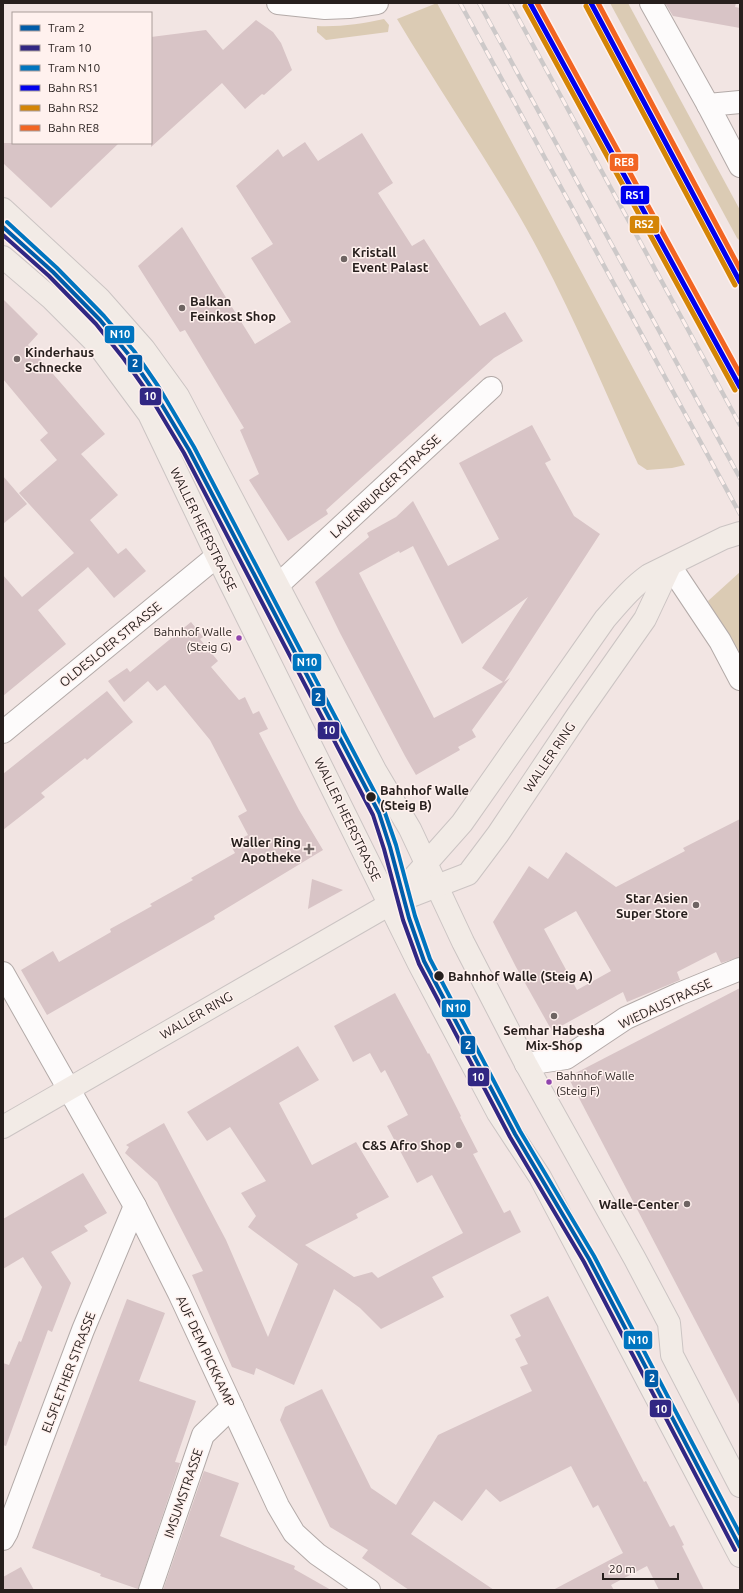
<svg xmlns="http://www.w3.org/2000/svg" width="743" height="1593" viewBox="0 0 743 1593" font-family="Ubuntu,sans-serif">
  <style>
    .green { fill: #dbcbb4 }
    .building { fill: #d8c4c6; fill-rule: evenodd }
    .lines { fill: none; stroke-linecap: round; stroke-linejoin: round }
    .minor-casing { stroke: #b3aaa8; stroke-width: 24 }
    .major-casing { stroke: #cbc4c3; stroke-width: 24 }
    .minor { stroke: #fdfbfb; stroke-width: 22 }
    .major { stroke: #f2ebe6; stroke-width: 22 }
    .rail-casing { stroke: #cdc9c9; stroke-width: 4.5 }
    .rail { stroke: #fff1ee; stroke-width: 3; stroke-dasharray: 9; stroke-linecap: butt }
    .rail-1-casing { stroke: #fff1ee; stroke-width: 8 }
    .rail-2-casing { stroke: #fff1ee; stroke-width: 8 }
    .rail-3-casing { stroke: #fff1ee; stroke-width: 8 }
    .rail-1 { stroke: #00e; stroke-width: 5 }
    .rail-2 { stroke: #d48506; stroke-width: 5 }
    .rail-3 { stroke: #f26522; stroke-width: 5 }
    .tram-1-casing { stroke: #fff1ee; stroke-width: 7 }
    .tram-2-casing { stroke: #fff1ee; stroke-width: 7 }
    .tram-3-casing { stroke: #fff1ee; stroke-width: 7 }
    .tram-1 { stroke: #005ca9; stroke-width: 4 }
    .tram-2 { stroke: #312783; stroke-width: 4 }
    .tram-3 { stroke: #0075bf; stroke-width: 4 }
    .poi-dot { fill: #6e6462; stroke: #fff1ee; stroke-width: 1.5 }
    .bus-dot { fill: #8e44ad; stroke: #fff1ee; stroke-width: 1.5 }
    .stop-dot { fill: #271f1d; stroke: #fff1ee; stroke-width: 1.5 }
    .labels { text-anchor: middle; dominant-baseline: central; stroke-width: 3; stroke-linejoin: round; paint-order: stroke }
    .bus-label { font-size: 12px; fill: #271f1d; stroke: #fff1ee; text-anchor: end }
    .poi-label { font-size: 13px; font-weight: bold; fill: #271f1d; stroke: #fff1ee; text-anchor: end }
    .street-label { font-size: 13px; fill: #271f1d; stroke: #fff1ee }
    .stop-label { font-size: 13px; font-weight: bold; fill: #271f1d; stroke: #fff1ee; text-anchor: start }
    .line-badge { stroke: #fff1ee; stroke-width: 1.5 }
    .badge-label { font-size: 11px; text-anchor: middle; font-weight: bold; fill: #fff }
  </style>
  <rect width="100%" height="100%" fill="#f2e5e3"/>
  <g class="green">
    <path d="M437,3L685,465L672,468L647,470L638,464C598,376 561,285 511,202C474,140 434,81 397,19Z"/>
    <path d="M610,3H628L740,210V241L737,238Z"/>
    <path d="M384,19L389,25L388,32L326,40L317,32V26C340,27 361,24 384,19Z"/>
    <path d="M740,572V659L708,601Z"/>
  </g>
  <g class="building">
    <path d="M665,3H736L735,7L740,8V28L673,16Z"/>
    <path d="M256,20L273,32L281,43L292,70L264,95L262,94L245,109L222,83L151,147V37L206,30L223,50Z"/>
    <path d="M362,133L393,183L378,193L412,246L424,239L480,326L505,312L523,341L494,358L326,510L328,514L288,541L249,480L259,474L240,430L244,428L185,330L180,332L138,266L182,227L255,344L291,322L251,258L273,244L236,186L278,149L283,157L305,142L318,161Z"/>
    <path d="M3,143H119L51,208L3,163Z"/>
    <path d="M3,299L38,334L28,345L105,434L81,454L118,495L90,520L118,554L126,548L146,571L114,598L88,567L38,610L66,644L3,696V575L22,597L74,553L19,493L57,460L40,440L48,433L3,379Z"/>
    <path d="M532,425L551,460L545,463L574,516L600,534L504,682L510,678L472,730L476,737L458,747L460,750L416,775L405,756L340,633L315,582L369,537L367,533L396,517L413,501L448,566L499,539L459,463ZM413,546L462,644L528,597L482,668L503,682L434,718L359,573L399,551L400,553Z"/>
    <path d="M3,476L27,504L3,524Z"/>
    <path d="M191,622L203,637L200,639L218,661L211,667L239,700L245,697L253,714L259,711L268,729L259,733L299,810L323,850L214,916L215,919L47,1015L21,970L53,951L59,962L111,932L110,929L152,906L150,904L193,880L191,878L235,853L230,844L248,835L238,816L247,811L210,740L165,685L157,691L148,681L124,702L108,681L127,668L130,672Z"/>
    <path d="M107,691L133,722L87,760L85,758L41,793L45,797L3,830V774Z"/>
    <path d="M740,819V957L721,963L716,952L677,972L680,980L627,1002L623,992L552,1031L516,967L493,922L529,866L548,879L566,852L616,887L685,851L683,848ZM576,911L611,971L577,990L544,929Z"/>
    <path d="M312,879L343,890L308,909Z"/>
    <path d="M740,988V1406L568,1077Z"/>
    <path d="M395,993L428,1054L429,1053L461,1116L460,1117L478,1152L473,1154L504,1213L510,1210L521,1232L432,1277L444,1297L381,1329L360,1308L334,1289L294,1385L256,1368L254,1375L232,1367L192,1275L203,1271L157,1182L125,1153L129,1147L126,1145L164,1123L226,1240L268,1337L298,1264L248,1227L256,1216L241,1193L266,1181L230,1127L207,1141L187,1112L298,1046L319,1080L279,1103L312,1165L356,1142L389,1197L356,1214L358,1218L305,1245L354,1277L372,1272L378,1278L463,1233L432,1175L417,1183L387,1126L408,1115L385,1070L381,1073L370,1053L353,1062L334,1026Z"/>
    <path d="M83,1173L107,1213L84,1226L88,1231L51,1252L71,1283L52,1332L48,1330L6,1446L3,1445V1363L9,1365L19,1341L21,1342L42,1287L23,1257L3,1269V1219Z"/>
    <path d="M548,1296L644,1482L646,1481L670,1527L674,1525L684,1545L682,1546L704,1590H659L647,1566L611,1585L614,1590H553L623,1553L598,1505L593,1508L571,1466L500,1502L486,1489L462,1521L434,1501L411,1534L494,1590H409L362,1558L368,1550L330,1527L280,1420L285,1407L322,1389L371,1488L396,1505L438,1435L532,1391L520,1367L528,1364L515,1339L521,1336L510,1315Z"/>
    <path d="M127,1299L165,1313L139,1381L196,1401L175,1462L180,1463L138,1589L100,1576L101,1574L32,1548Z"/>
    <path d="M204,1471L239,1483L220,1536L295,1566L294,1569L331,1590H163Z"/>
    <path d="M21,1567L34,1590H3V1577Z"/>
  </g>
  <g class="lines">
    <g class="minor-casing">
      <g id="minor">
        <path d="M278,3L325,8L349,7L377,3"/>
        <path d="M651,3L708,105L740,166"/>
        <path d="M708,105L740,102"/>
        <path d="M670,566L720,641L740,679"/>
        <path d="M278,585L491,388"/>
        <path d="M3,732L217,556"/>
        <path d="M3,973L135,1206L179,1293L278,1506L294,1533L317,1554L369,1590"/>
        <path d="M526,1064L566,1058L626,1018L679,994L740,969"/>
        <path d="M3,1539L7,1532L83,1330L135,1206"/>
        <path d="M150,1590L203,1435L232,1407"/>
      </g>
    </g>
    <g class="major-casing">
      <g id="major">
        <path d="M3,209L99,298L144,349L178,396L375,770L410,829L463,942L526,1064L635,1259L669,1323L672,1355L740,1486"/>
        <path d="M3,257L52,299L98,345L149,414L217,556L419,964L498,1113L540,1177L740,1556"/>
        <path d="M391,903L462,823L605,619C619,603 632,587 649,575L724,538L740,533"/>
        <path d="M3,1127L390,904L468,874L498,834L577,716L645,619L670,566"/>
      </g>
    </g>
    <use href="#minor" class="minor"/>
    <use href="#major" class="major"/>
    <g class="rail-casing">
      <g id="rail">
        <path d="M460,3L740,514"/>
        <path d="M479,3L740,478"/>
        <path d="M510,3L740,425"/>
      </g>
    </g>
    <use href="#rail" class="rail"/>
    <g class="rail-1-casing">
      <g id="rail-1">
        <path d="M530,3L740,387"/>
        <path d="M591,3L740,282"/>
      </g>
    </g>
    <g class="rail-2-casing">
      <g id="rail-2">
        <path d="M525,6L735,390"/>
        <path d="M586,6L735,285"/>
      </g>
    </g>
    <g class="rail-3-casing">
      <g id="rail-3">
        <path d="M537,3L740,374"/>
        <path d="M598,3L740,269"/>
      </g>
    </g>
    <use href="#rail-1" class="rail-1"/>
    <use href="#rail-2" class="rail-2"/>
    <use href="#rail-3" class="rail-3"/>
    <g class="tram-1-casing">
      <path id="tram-1" d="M3,227L53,272L100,320L129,355L153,390L189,450L379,813L390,847L409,918L424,961L515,1134L589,1259L740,1547"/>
    </g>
    <g class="tram-2-casing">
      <path id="tram-2" d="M3,235L49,276L96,324L124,359L148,393L184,453L373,815L384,849L403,920L419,964L510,1137L584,1262L735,1550"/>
    </g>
    <g class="tram-3-casing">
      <path id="tram-3" d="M7,222L57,268L104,316L134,351L158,386L194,447L384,810L396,845L415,916L430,959L520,1131L594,1256L740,1534"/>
    </g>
    <use href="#tram-1" class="tram-1"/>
    <use href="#tram-2" class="tram-2"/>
    <use href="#tram-3" class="tram-3"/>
  </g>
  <g class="poi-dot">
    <circle cx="344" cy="259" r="4"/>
    <circle cx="182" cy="308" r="4"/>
    <circle cx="17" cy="359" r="4"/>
    <path d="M307 843h4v4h4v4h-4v4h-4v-4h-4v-4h4z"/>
    <circle cx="696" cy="905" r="4"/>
    <circle cx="554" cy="1016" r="4"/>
    <circle cx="459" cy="1145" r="4"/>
    <circle cx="687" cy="1204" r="4"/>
  </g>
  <g class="bus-dot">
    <circle cx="239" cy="638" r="3.5"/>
    <circle cx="549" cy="1082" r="3.5"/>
  </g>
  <g class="stop-dot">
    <circle cx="371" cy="797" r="5.5"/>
    <circle cx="439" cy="976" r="5.5"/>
  </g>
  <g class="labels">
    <g class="bus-label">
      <text x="232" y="631">Bahnhof Walle<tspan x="232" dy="15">(Steig G)</tspan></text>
      <text x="556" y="1075" text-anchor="start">Bahnhof Walle<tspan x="556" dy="15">(Steig F)</tspan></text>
    </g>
    <g class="poi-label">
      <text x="352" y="252" text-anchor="start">Kristall<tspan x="352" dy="15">Event Palast</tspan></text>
      <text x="190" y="301" text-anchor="start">Balkan<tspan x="190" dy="15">Feinkost Shop</tspan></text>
      <text x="25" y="352" text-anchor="start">Kinderhaus<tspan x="25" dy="15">Schnecke</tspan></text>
      <text x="301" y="842">Waller Ring<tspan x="301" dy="15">Apotheke</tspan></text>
      <text x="688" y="898">Star Asien<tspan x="688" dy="15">Super Store</tspan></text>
      <text x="554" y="1030" text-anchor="middle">Semhar Habesha<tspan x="554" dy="15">Mix-Shop</tspan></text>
      <text x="451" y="1145">C&amp;S Afro Shop</text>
      <text x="679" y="1204">Walle-Center</text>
    </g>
    <g class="street-label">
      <text transform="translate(385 486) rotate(-43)">LAUENBURGER STRASSE</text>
      <text transform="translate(204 529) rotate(64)">WALLER HEERSTRASSE</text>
      <text transform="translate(110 644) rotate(-39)">OLDESLOER STRASSE</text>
      <text transform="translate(549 757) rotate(-56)">WALLER RING</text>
      <text transform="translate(348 819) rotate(64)">WALLER HEERSTRASSE</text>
      <text transform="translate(665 1003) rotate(-25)">WIEDAUSTRASSE</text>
      <text transform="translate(196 1015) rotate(-30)">WALLER RING</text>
      <text transform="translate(206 1351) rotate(65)">AUF DEM PICKKAMP</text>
      <text transform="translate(68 1372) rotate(-69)">ELSFLETHER STRASSE</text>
      <text transform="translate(183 1493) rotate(-71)">IMSUMSTRASSE</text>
    </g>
    <g class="stop-label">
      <text x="380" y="790">Bahnhof Walle<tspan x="380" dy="15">(Steig B)</tspan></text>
      <text x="448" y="976">Bahnhof Walle (Steig A)</text>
    </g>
  </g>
  <g class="line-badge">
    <rect x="609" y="153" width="30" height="19" rx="4" fill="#f26522"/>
    <rect x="620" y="185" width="30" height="20" rx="4" fill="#00e"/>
    <rect x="629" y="215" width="31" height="19" rx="4" fill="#d48506"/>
    <rect x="104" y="325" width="31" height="19" rx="4" fill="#0075bf"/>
    <rect x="127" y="354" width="16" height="19" rx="4" fill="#005ca9"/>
    <rect x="139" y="387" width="23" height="19" rx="4" fill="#312783"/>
    <rect x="292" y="653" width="30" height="19" rx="4" fill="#0075bf"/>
    <rect x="311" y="687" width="15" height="20" rx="4" fill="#005ca9"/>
    <rect x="317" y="721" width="23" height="19" rx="4" fill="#312783"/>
    <rect x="441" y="999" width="30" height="19" rx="4" fill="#0075bf"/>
    <rect x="460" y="1035" width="16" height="20" rx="4" fill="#005ca9"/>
    <rect x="467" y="1067" width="23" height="20" rx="4" fill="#312783"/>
    <rect x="623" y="1330" width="30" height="20" rx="4" fill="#0075bf"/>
    <rect x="644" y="1369" width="15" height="19" rx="4" fill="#005ca9"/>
    <rect x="649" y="1399" width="23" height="19" rx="4" fill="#312783"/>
  </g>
  <g class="badge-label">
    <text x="624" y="166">RE8</text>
    <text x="635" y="199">RS1</text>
    <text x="644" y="228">RS2</text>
    <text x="120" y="338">N10</text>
    <text x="135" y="367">2</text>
    <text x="150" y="400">10</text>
    <text x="307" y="666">N10</text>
    <text x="318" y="701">2</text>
    <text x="329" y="734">10</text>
    <text x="456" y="1012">N10</text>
    <text x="468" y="1049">2</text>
    <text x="478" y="1081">10</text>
    <text x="638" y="1344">N10</text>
    <text x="652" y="1382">2</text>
    <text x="661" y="1413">10</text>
  </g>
  <rect width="743" height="1593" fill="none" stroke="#271f1d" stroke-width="8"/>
  <rect x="12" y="12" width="140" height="132" fill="#fff1ee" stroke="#a99d9a"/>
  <rect x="20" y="25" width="20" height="6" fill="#005ca9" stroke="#a99d9a"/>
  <text x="48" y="32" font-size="12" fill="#271f1d">Tram 2</text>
  <rect x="20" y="45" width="20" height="6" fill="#312783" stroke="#a99d9a"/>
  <text x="48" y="52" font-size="12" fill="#271f1d">Tram 10</text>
  <rect x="20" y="65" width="20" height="6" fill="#0075bf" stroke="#a99d9a"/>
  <text x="48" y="72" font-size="12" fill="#271f1d">Tram N10</text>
  <rect x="20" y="85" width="20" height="6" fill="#0000ee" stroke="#a99d9a"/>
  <text x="48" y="92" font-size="12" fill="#271f1d">Bahn RS1</text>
  <rect x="20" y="105" width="20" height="6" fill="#d48506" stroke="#a99d9a"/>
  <text x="48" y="112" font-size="12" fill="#271f1d">Bahn RS2</text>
  <rect x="20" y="125" width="20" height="6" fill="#f26522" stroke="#a99d9a"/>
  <text x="48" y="132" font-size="12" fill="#271f1d">Bahn RE8</text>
  <path d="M603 1573v6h75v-6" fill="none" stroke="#271f1d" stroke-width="2"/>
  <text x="609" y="1573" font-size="12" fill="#271f1d" stroke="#fff1ee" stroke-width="3" paint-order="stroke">20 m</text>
</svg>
